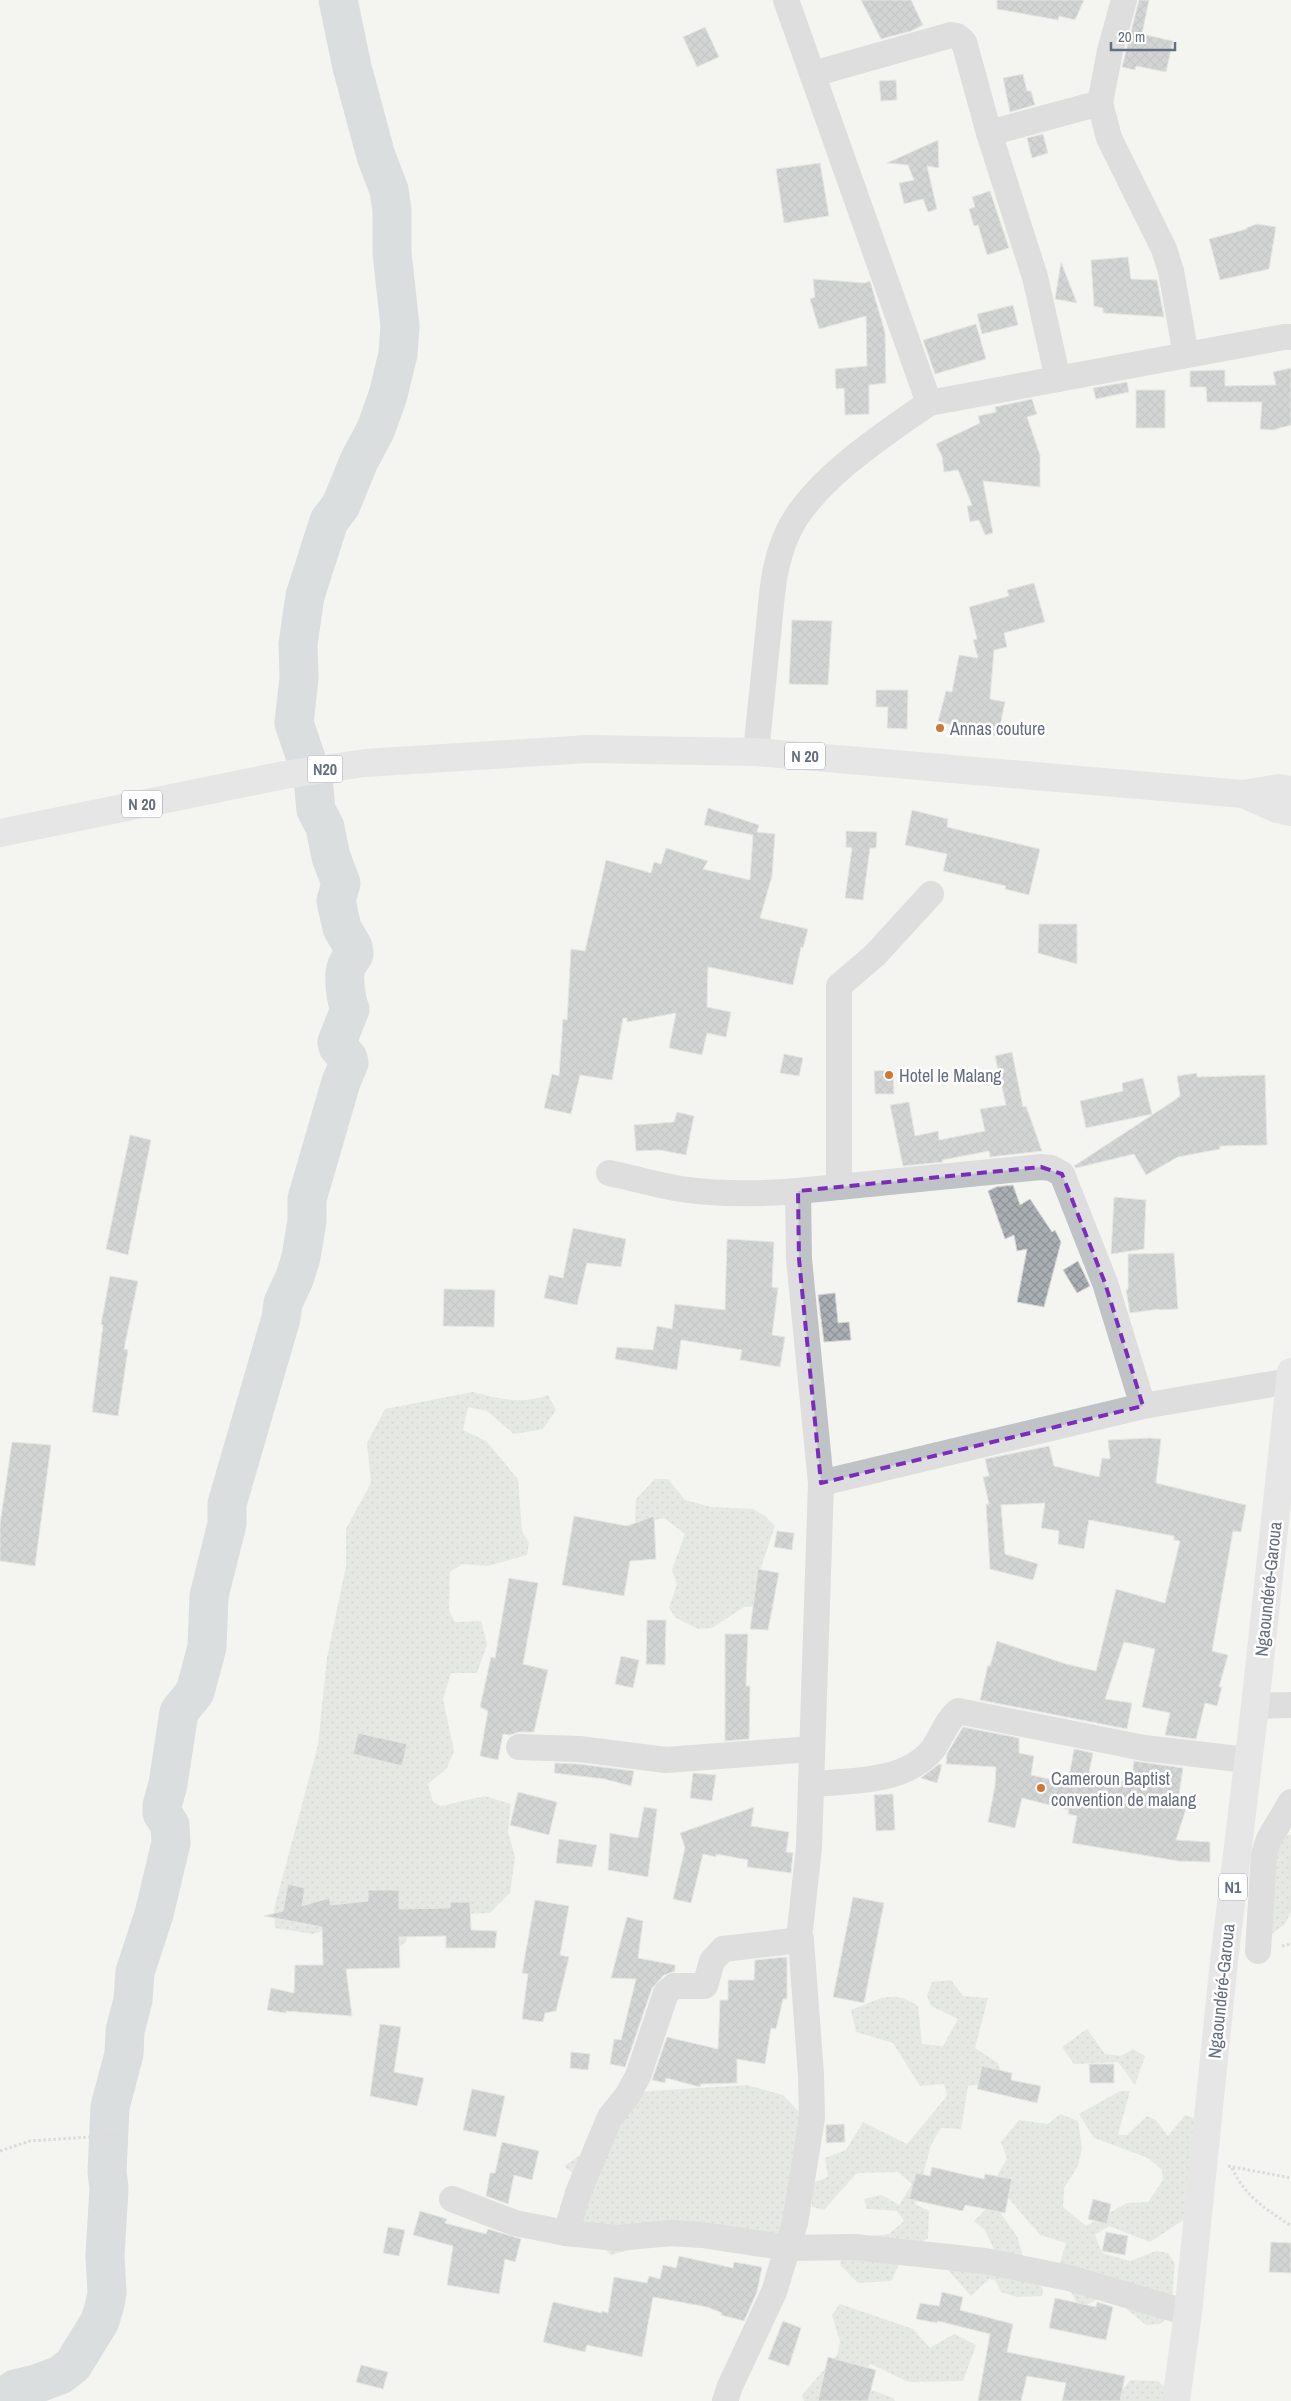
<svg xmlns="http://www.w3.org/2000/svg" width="1291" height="2401" viewBox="0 0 1291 2401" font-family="'Archivo Narrow',sans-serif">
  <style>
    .grass { fill: url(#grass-dots) }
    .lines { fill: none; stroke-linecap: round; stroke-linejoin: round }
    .river { stroke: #bcc3c8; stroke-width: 39 }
    .building { fill: url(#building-cross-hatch); stroke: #d5d6d4 }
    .path { stroke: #bcbdc0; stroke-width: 3; stroke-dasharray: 2.5 2.5; stroke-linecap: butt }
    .minor { stroke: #c0c3c6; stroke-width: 26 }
    .highway { stroke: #d4d6db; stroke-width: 28 }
    .marked { fill: none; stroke: #7b2cbf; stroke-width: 4; stroke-dasharray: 10 6; stroke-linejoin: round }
    .poi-dot { fill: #d27733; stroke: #fff; stroke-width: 2 }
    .labels { text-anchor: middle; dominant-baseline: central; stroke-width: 5; stroke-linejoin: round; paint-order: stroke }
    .shield { fill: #fff; stroke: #949aa5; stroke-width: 1 }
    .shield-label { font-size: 16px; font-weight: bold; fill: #666f7f }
    .poi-label { font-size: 18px; fill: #666f7f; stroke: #fff; text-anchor: start }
    .street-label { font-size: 18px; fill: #666f7f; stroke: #fff }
  </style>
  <defs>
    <pattern id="grass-dots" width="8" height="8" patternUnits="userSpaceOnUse" patternTransform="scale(1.25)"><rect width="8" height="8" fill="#d4dbd2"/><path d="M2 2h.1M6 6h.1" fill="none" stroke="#b0b6b0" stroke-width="1.8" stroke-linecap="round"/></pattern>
    <pattern id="building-cross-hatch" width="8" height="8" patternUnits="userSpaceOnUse" patternTransform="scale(1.25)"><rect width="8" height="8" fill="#aaafb4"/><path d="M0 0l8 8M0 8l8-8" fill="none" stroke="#8e9398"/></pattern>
  </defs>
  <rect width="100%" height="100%" fill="#f4f4f1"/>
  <g class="grass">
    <path d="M473,1392C500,1399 522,1405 548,1395L556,1410L543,1429L514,1434L487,1411L468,1407L463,1430L486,1441L518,1479L522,1532L529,1542L527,1555L488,1566L462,1564L450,1572L449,1610L455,1622L481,1621L487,1644L477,1673H451L443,1699L454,1751L447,1768L428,1784L433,1802L441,1806L485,1796L511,1804L508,1832L515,1857L510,1893L490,1913L411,1916L406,1942L391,1953L325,1930L313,1934L275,1928L274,1909L318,1745L327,1658L346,1566V1529L371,1483L367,1443L385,1409Z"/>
    <path d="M655,1479H668L685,1500L711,1507L753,1509L765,1516L775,1526L757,1579V1606L744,1607L712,1628L698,1629L676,1618L669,1608L677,1584L672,1570L685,1534L664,1518L638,1524L635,1521L636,1499Z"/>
    <path d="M1280,1824L1288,1835H1291V1912L1285,1924L1270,1935L1265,1867Z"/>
    <path d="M951,1980L963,1996L988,1998L975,2048L998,2063L1004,2081L968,2086L961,2129L941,2128L931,2145L915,2204L929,2211L928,2238L905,2252L891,2281L858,2283L840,2265L845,2239L889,2234L904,2221L897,2211L867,2209L864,2199L882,2195L899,2205L912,2184L898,2172L857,2173L824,2210L812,2207V2183L828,2177L825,2158L846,2150L863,2122L907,2144L947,2096L944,2084L920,2086L893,2043L856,2032L851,2010C879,2000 891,1988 918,2006L922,2044L943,2046L958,2019L931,2006L927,1995L932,1982Z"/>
    <path d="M1087,2029L1105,2054L1121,2056L1133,2049L1145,2056L1135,2085L1118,2062L1074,2064L1062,2047Z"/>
    <path d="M747,2085L783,2095L808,2121L798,2250L668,2239L611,2255L583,2230L578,2177L564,2166L595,2145L618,2093Z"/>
    <path d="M1120,2091H1130L1118,2135H1127L1147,2116L1156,2120L1168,2136L1185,2115L1194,2118L1188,2217L1150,2242L1109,2226L1095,2235L1102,2253L1130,2261L1156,2251L1168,2253L1175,2264L1170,2316L1160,2324L1146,2325L1116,2300L1104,2296L1086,2305L1077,2303L1058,2269L1066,2243L1040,2235L998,2186L997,2176L1007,2159L1001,2142L1019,2120L1048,2124L1060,2114L1078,2121L1082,2148L1078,2166L1064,2188L1063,2207L1086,2226L1127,2203L1148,2202L1163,2180L1162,2170L1148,2158L1094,2138L1079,2114Z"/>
    <path d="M993,2202L1018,2238L1026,2269L1043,2289L1042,2296L1017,2297L1001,2292L995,2280L989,2279L971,2296L946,2268L996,2254L985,2230L974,2221Z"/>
    <path d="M840,2304L913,2329L930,2348L954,2334L976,2345L963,2381L908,2382L871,2364L858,2375L864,2387L893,2398L895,2401H804L802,2395L837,2355L840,2342L832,2315Z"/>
    <path d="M1130,2380L1158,2381L1167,2389L1169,2401H1119V2395Z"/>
  </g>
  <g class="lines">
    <path class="river" d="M4,2401L7,2395L15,2389L36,2384L60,2375L73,2365L100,2321L105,2304L107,2293L105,2256L109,2188L107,2172L110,2107L124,2054L125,2031L133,2000L135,1972L154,1914L171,1843L170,1825L162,1813V1806L168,1784L179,1712L195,1692L207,1647L209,1596L227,1524V1504L281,1318L283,1303L295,1277L301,1257L307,1221V1199L341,1082L349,1063L348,1058L338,1047L337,1042L350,1009C346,1001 343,977 346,968C347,963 352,958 354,954L353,947L342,928L336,901L341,883L331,857L325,827L316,810L313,779L294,723L299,678L298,644L305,596L329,521L341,505L359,461L376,429L388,395L398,354L400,326L392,253V210L389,190L376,156L352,67L338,0"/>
  </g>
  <g class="building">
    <path d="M861,0H911L923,25L911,31L881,39Z"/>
    <path d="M997,0H1084L1075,20L1059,16L1058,20L997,9Z"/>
    <path d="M1139,0H1149L1142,34L1173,41L1166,72L1136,66L1135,70L1122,67Z"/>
    <path d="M705,27L719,57L697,67L683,37Z"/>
    <path d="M1023,74L1027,91H1031L1035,105L1010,112L1003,78Z"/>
    <path d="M896,80L897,100L881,101L879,81Z"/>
    <path d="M1043,134L1048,153L1032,158L1027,138Z"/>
    <path d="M938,140L939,168L927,166L937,209L928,212L923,199L904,204L899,183L914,180L908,165L887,163Z"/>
    <path d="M820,163L829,216L784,223L776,169Z"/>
    <path d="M990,191L1009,248L987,255L978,225L974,226L969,209L975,207L972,197Z"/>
    <path d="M1257,224L1276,227L1269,269L1220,280L1209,239L1247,229L1246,228Z"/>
    <path d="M1128,257L1131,279L1157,280L1164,317L1103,313V308L1094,306L1091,260Z"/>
    <path d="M1061,262L1077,303L1055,299Z"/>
    <path d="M813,279L865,283L870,281L885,332L886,383L869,385V414L845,415L844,388L836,389L835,369L867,366L866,316L819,329L810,299L815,297Z"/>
    <path d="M1013,305L1018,325L982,334L977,314Z"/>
    <path d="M976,324L986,359L935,374L923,340Z"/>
    <path d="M1291,368V425L1273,430L1260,429L1262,402H1207L1206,387H1190V371L1225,370V386L1276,385L1273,372Z"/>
    <path d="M1127,382L1129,392L1096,399L1093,388Z"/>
    <rect x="1136" y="390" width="29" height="38"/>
    <path d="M1032,399L1037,414L1027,417L1040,455V487L983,481L993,533L985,535L979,520L970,522L967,506L972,505L958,470L944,472L942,456L936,444L980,423L978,416L996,412L995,407Z"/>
    <path d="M1034,583L1045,622L1004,633L1007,647L994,650L990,699L1005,702L998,736L969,729L968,734L950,730L951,725L938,721L946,691L952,692L959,655L978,658L973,640L977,639L969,607L1009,596L1007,590Z"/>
    <path d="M792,620L832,621L828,685L789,684Z"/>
    <path d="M876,690H908L907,729L887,728L888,707H876Z"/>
    <path d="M708,808L759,825L757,832L775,834L772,876L760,918L808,929L803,948L801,947L793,985L708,967L707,1007L731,1012L726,1037L707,1033L702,1055L669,1048L676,1013L627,1022V1018H623L612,1080L580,1075L571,1114L544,1108L552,1074L559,1076L563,1019L567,1020L571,949L585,951L606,860L651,873L654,862L661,864L666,848L708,861L703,869L750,880L753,835L704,825Z"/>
    <path d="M912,810L948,819L947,827L1040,849L1029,895L1005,889L1006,886L943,871L947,854L905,845Z"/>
    <path d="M846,831L877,832L876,848H870L863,900L845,898L852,848L846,847Z"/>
    <path d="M1039,924H1077V964L1038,953Z"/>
    <path d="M1012,1052L1023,1107L1026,1106L1042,1151L990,1157L989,1151L942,1160L943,1162L903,1166L890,1105L909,1102L915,1136L938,1131L939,1140L985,1131L980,1109L1006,1105L995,1056Z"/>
    <path d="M784,1054L803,1058L799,1076L780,1073Z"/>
    <path d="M893,1070L894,1094H875L874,1071Z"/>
    <path d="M1197,1073V1077L1265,1075L1267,1145L1220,1146V1149L1178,1157L1146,1175L1134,1154L1076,1168L1074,1166L1175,1100L1180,1096L1177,1076Z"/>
    <path d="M1143,1078L1152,1114L1086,1128L1080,1101L1123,1091L1122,1083Z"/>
    <path d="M677,1112L694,1116L686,1155L660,1150L636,1151L634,1125L674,1122Z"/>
    <path d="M130,1135L151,1140L128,1255L106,1249Z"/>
    <path d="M1013,1185L1020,1205L1030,1199L1052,1232L1055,1230L1061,1242L1044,1307L1017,1302L1027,1249L1017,1251L1014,1235L1005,1239L988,1191L996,1187Z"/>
    <path d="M1114,1197L1146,1200L1144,1249L1111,1254Z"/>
    <path d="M573,1228L626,1239L621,1267L587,1263L577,1305L544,1298L549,1275L563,1278Z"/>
    <path d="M727,1239L774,1242L772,1287L778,1288L772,1335L785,1337L780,1367L740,1360L742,1350L681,1340L677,1370L615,1359L617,1347L653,1350L657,1326L672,1329L675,1304L725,1310Z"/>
    <path d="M1174,1253L1178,1309L1159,1310V1309L1130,1313L1126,1290L1128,1289V1254Z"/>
    <path d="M1078,1261L1090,1286L1077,1293L1063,1270Z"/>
    <path d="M110,1276L138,1281L124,1349L128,1350L118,1416L92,1412L103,1325L101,1324Z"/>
    <path d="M444,1289L495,1290L494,1327L443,1326Z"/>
    <path d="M835,1293L838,1323L849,1322L851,1340L824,1342L818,1295Z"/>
    <path d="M1150,1438L1161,1439L1156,1483L1246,1505L1241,1532L1233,1531L1212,1651L1228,1655L1219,1687H1222L1217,1706L1205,1703L1196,1739L1165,1735L1170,1713L1142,1707L1155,1649L1124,1642L1105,1699L1132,1703L1127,1729L980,1700L988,1665L990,1666L997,1641L1066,1664L1096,1671L1116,1589L1165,1603L1180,1541L1174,1540V1536L1089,1520L1084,1549L1058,1544L1059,1531L1041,1528L1045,1503L1001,1505L1005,1554L1038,1564L1033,1580L990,1569L986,1504H989L983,1477L989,1476L985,1459L1049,1446L1054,1466L1099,1477L1102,1458L1110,1459L1108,1440Z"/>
    <path d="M12,1442L51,1445L35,1566L0,1561V1524Z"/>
    <path d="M574,1516L627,1526L654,1516L656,1559L630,1561L624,1596L562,1585Z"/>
    <path d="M777,1531L794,1533L792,1550L774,1547Z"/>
    <path d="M758,1569L779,1573L768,1630L750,1629Z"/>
    <path d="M509,1578L538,1583L523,1664L548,1670L534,1732H519L510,1735L503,1734L498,1760L480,1756L488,1711L480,1707L491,1657L495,1658Z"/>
    <path d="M647,1620H666L665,1665L646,1664Z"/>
    <path d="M725,1634H748L746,1686H750L749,1739L725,1741Z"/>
    <path d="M621,1656L639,1660L633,1688L615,1684Z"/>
    <path d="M963,1727L1019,1738V1753L1034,1756L1031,1775L1068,1783L1074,1749L1093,1753L1089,1772L1131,1783L1134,1761L1183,1768L1177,1808L1186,1809L1176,1840L1210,1842V1862L1178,1861L1072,1843L1077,1816L1068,1814L1069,1810L1022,1798L1015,1828L988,1822L995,1786L996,1767L946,1764L947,1754Z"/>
    <path d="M358,1733L407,1744L402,1766L353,1754Z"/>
    <path d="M555,1763L578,1764L634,1771L631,1786L604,1779L554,1773Z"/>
    <path d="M939,1764L942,1765L937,1783L921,1778Z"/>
    <path d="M693,1773L716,1775L712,1801L690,1798Z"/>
    <path d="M518,1792L557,1802L549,1835L510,1825Z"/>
    <path d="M893,1794L895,1830L876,1831L874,1795Z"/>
    <path d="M644,1807L657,1809L648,1877L608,1870L610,1833L638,1838Z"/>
    <path d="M754,1807L751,1826L789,1832L786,1852L793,1853L791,1873L747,1867L748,1860L716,1854V1857L703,1854L691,1903L673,1899L685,1848L680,1833Z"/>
    <path d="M559,1839L597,1845L592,1867L556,1863Z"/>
    <path d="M288,1884L305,1888L302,1906L329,1898L331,1905L368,1901V1890H399V1909L450,1908V1902H470L471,1930L497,1931L495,1948H446V1936L399,1937L400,1968L346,1969L352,2016L286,2011V2013L267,2010L271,1988L294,1993L295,1965H323L322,1927L264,1916L283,1911Z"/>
    <path d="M853,1897L884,1903L864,2003L833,1997Z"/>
    <path d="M535,1900L569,1906L560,1955L569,1957L556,2011L545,2013L543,2022L522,2019L528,1974L522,1973Z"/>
    <path d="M627,1917L643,1921L638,1958L675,1965V1971L664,1975L652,1988L625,2067L610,2064L614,2039L621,2040L636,1979L611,1978Z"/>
    <path d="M787,1957V1999H783L776,2029L771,2028L765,2064L737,2059V2083L701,2084L700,2087L666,2078L665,2083L652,2080L667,2037L718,2049L720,2000H728V1980H754L755,1960Z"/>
    <path d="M380,2024L401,2027L394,2072L424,2078L417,2106L370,2096Z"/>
    <path d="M571,2052L590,2054L588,2070L570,2068Z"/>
    <path d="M1089,2064H1114V2083H1090Z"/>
    <path d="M982,2066L1012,2073L1011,2080L1041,2086L1037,2103L977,2089Z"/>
    <path d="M472,2089L505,2096L496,2137L463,2130Z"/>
    <path d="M844,2124L845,2142L826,2143V2125Z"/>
    <path d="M502,2142L539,2151L532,2180L514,2175L508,2204L486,2196L490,2173H495Z"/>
    <path d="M932,2167L984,2179L985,2174L1012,2179L1005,2213L965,2205L963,2211L909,2199L916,2173L930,2176Z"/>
    <path d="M1093,2199L1111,2204L1107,2224L1088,2219Z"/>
    <path d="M420,2211L447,2219L445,2223L486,2234L488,2229L521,2239L515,2262L505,2259L499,2294L447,2285L453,2246L413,2235Z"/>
    <path d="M388,2227L405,2230L399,2256L383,2253Z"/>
    <path d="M1106,2232L1128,2236L1125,2255L1102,2251Z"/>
    <path d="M1271,2242L1291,2243V2273L1269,2272Z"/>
    <path d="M679,2256L733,2268L734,2262L762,2267L757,2292L744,2321L721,2315L722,2313L707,2307L653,2297L642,2357L587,2345L585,2352L543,2342L553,2302L602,2313V2311L608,2313L614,2277L647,2283L649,2276L660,2279L663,2265L676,2268Z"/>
    <path d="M942,2292L963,2297L960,2310L1013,2324L1007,2352L1125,2376L1120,2401H1062L1066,2383L1027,2376L1021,2401H978L990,2334L938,2321L937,2323L916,2319L920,2303L939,2306Z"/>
    <path d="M1055,2298L1096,2307L1097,2302L1113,2307L1106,2340L1049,2328Z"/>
    <path d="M783,2321L801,2328L789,2366L768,2359Z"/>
    <path d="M828,2357L876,2370L868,2401H818Z"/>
    <path d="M361,2365L388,2372L383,2389L356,2382Z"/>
  </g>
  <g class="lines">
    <g class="path">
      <path d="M1282,1946L1291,1944"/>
      <path d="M0,2151L30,2141L120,2135"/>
      <path d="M1228,2166L1291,2178"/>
      <path d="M1232,2168C1246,2198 1265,2208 1291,2226"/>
    </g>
    <g class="minor">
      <path d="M786,0L929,403"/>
      <path d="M1124,0L1110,51L1100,103L1109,138L1164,249L1171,271L1186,355"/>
      <path d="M813,74L951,35L957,36L964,42L989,133L1035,277L1058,379"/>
      <path d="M989,133L1100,103"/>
      <path d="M756,752C760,713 764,674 768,635C772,598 772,567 788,532C811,482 884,434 929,403L1284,337H1291"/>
      <path d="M609,1173C633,1178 657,1185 681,1189C720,1195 759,1194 798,1191"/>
      <path d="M839,1187L1041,1167L1051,1168L1062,1174L1105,1283L1143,1406"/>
      <path d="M821,1483L1143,1406L1290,1381"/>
      <path d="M1255,1706L1291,1705"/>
      <path d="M519,1747L579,1749L666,1760L812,1749"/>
      <path d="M811,1784C850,1781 906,1783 933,1749C942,1736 946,1721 958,1711L1144,1748L1247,1760"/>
      <path d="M1258,1951L1264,1854L1269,1839L1291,1802"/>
      <path d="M452,2199L515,2223L566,2233L618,2238L671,2233L702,2235L789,2248L855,2247L985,2261L1069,2278L1188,2313"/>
      <path d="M566,2233L578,2193L610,2117L627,2096L638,2076L666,1993L674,1986H705L712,1961L723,1949L801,1940"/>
      <path d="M725,2401L730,2386L774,2292L795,2223L812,2118L811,2075L801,1940L799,1939L809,1847L821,1483L799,1259L798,1191L839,1187V986L875,955L931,894"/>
    </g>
    <g class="highway">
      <path d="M1243,794L1277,809L1291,812"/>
      <path d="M0,833L284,775L365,763L588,749L756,752L1243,794L1279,788L1291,790"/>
      <path d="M1176,2401L1188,2313L1224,1961L1255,1706L1291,1372"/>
    </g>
  </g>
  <path d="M0 0H1291V2401H0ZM1041,1167L1062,1174L1105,1283L1143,1406L821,1483L799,1259L798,1191Z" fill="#f4f4f1" fill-opacity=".55" fill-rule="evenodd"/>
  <path class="marked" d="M1041,1167L1062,1174L1105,1283L1143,1406L821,1483L799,1259L798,1191Z"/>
  <g class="poi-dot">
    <circle cx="940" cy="728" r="5"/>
    <circle cx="889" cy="1075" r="5"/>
    <circle cx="1041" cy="1788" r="5"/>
  </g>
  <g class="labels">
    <g class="shield">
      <rect x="785" y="742.5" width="40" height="27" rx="4"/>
      <rect x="307.5" y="755.5" width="35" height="27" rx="4"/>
      <rect x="122" y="790.5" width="40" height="27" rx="4"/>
      <rect x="1219" y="1873.5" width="28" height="27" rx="4"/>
    </g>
    <g class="shield-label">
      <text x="805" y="756">N 20</text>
      <text x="325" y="769">N20</text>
      <text x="142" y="804">N 20</text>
      <text x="1233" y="1887">N1</text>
    </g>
    <g class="poi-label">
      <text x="950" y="728">Annas couture</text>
      <text x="899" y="1075">Hotel le Malang</text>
      <text x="1051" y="1778">Cameroun Baptist<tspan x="1051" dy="21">convention de malang</tspan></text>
    </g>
    <g class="street-label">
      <text transform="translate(1268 1589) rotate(-84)">Ngaoundéré-Garoua</text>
      <text transform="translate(1221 1991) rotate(-84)">Ngaoundéré-Garoua</text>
    </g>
  </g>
  <path d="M1111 42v8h64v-8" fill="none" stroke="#666f7f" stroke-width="2.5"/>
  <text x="1118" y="42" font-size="15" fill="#666f7f" stroke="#ffffff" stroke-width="4" paint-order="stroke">20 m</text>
</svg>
